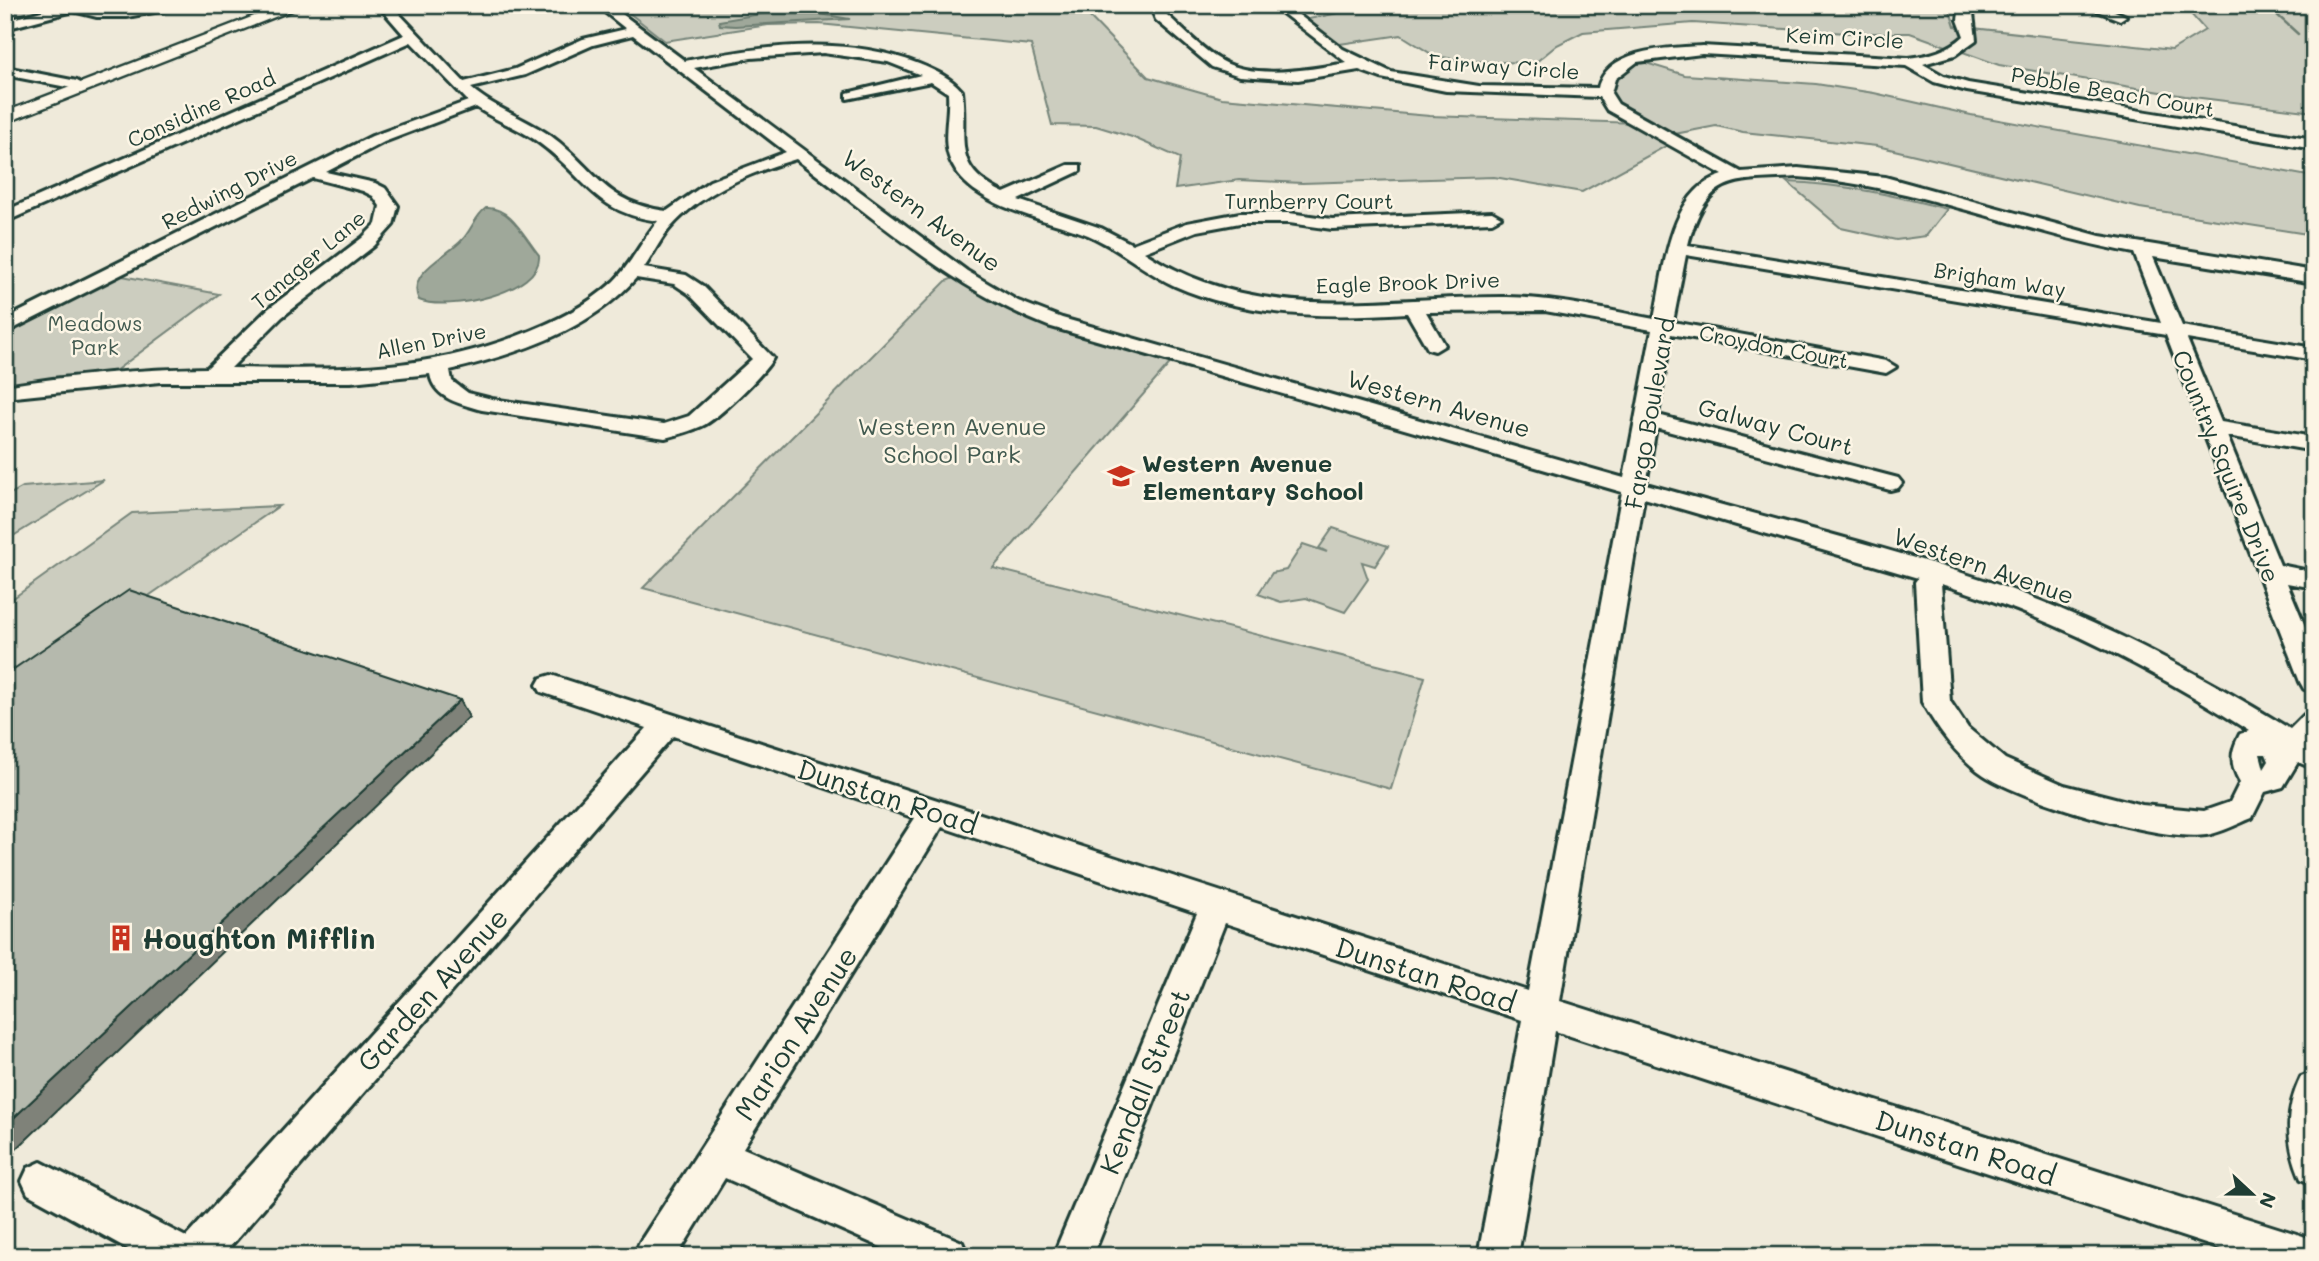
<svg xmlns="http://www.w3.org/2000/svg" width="2319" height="1261" viewBox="0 0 2319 1261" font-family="Mali,sans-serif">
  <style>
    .green { fill: #cccdbf; stroke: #76857a; stroke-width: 2 }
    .water { fill: #9fa89a; stroke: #6c7d71; stroke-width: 2 }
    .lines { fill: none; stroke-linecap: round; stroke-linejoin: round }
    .stream { stroke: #6c7d71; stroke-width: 2.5 }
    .minor-casing { stroke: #1f3d34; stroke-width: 6 }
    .major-casing { stroke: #1f3d34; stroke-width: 5 }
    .minor { fill: #fcf5e5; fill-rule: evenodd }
    .major { fill: #fcf5e5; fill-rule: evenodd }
    .shaded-wall { fill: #7f8279; stroke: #1f3d34; stroke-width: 2 }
    .building { fill: #b5b9ad; stroke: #1f3d34; stroke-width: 2 }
    .labels { text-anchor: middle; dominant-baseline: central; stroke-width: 5; stroke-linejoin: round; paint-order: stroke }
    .far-street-label { font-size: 21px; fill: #1f3d34; stroke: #fcf5e5 }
    .far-park-label { font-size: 21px; fill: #425a50; stroke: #fcf5e5 }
    .street-label { font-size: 24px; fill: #1f3d34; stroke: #fcf5e5 }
    .park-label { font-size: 24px; fill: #425a50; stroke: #fcf5e5 }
    .poi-label { font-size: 24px; font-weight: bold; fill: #1f3d34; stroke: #fcf5e5; text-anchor: start }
    .near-street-label { font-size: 28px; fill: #1f3d34; stroke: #fcf5e5 }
    .near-poi-label { font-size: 28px; font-weight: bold; fill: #1f3d34; stroke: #fcf5e5; text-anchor: start }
  </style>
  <rect width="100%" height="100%" fill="#efeada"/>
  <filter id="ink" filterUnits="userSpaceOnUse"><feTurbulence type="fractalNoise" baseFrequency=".0143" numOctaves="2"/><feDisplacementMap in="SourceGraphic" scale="14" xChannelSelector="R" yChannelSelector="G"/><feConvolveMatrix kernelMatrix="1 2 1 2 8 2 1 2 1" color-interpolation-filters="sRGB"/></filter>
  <g filter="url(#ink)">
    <g class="green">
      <path d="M5,5H61L62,8L5,23Z"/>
      <path d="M619,5H1027L1086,13L1148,77L1222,98L1430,116L1636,123L1612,107L1608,77L1633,59L1685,75L1816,84L1874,93L1971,115L2314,177V235L2140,208L1877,146L1743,132L1716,126L1675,134L1666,146L1582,192L1494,177L1302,183L1239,180L1175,189L1180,158L1132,137L1096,126L1052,125L1031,45L819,24L768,25L665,41Z"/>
      <path d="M1377,5H1938L1949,7L1955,26L2172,50L2205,30L2191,14L2163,5H2314V112L2185,96L1999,65L1910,33H1847L1693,23L1583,32L1557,45L1535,63L1462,61L1433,55L1401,35L1333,45L1299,21Z"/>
      <path d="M1787,182C1843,184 1893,195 1947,209L1926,236L1896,240L1841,228Z"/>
      <path d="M117,275L219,294L111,374L5,388V331Z"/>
      <path d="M956,277L1004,306L1061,329L1173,360L993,568L1425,677L1391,789L643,588L946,281Z"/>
      <path d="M104,480L5,541V497L23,487Z"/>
      <path d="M279,506L5,695V604L132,513Z"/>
      <path d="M1333,528L1388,546L1375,566L1362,562L1368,579L1345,612L1306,598L1281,602L1258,594L1272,573L1286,570L1303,544L1327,552L1319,548Z"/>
    </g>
    <g class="water">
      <path d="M790,9L850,19L735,26L720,25L719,21Z"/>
      <path d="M486,208C510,206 525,238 539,255C543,293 446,312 419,300C405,273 449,255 462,240C471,231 475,216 486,208Z"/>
    </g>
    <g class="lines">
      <path class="stream" d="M2259,5L2275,13L2298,34"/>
      <g class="minor-casing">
        <g id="minor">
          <path d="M64,5L112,10L193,5L127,17H97L73,11L5,29V21Z"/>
          <path d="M378,5H391L464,82L515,69L583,39L626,29L596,5H610L685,61C764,46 843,34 919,64C936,71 950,77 962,91C968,140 949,167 1004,193L1068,165H1080V171L1018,200L1101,228L1132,244L1187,223L1240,213H1289L1332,219L1492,212L1501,217L1492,222L1332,229L1289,223H1240L1197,231L1144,252C1260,327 1379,296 1507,297C1557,298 1606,310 1654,319C1664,273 1668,190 1723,175L1607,110L1599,97L1446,91L1381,78L1359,70L1298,80L1240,76L1212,67L1156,20L1150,5H1162L1167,15C1184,30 1202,50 1222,61C1255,80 1312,69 1347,63L1272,5H1286L1343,49L1391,72L1479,86L1598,88C1608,48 1668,48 1702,46L1909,58C1930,55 1948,51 1964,36L1958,20L1960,5H1972L1976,40L1955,55L1923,64L1944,76L1968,83L2314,139V149L1967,91L1934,82L1906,66L1702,54L1637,62L1615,79L1611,93L1618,104L1741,172L1798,168L1885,177L2100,236L2314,271V283L2153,257L2182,326L2314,348V360L2187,339L2221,422L2314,437V451L2227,436L2280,565L2314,572V588L2287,583L2314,648V692L2304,689L2300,682L2166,335L1686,255L1673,322L1886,361L1896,367L1886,373L1671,334L1658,415L1898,478L1902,483L1898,488L1890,490L1656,428L1646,484C1759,516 1874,543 1984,580C2093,617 2193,669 2290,729L2304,715L2314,712V769L2298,762L2283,787L2265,792L2252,818C2237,824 2221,833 2206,835C2160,842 2024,801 1984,775C1957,757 1938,730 1922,702L1915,582L1918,578L1644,498L1560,1001L2303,1236L2314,1241V1256H2242L1555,1031L1518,1256H1478L1522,1020L1225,923L1093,1256H1053L1197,913L942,827L743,1148L962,1242L968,1256H901L725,1178L677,1256H634L640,1242L915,818L673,736L222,1256H141L28,1194L22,1181L28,1168L41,1162L186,1237L647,728L541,692L537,685L541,678L551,675L1528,991L1622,492L1048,326C953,289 877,220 796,159C752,172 703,191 671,227C660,239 653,255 644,268L686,275L703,286L773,358C766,372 717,420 702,426C691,431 677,435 665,438L482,410C461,404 434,399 430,374L351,382H160L5,398V386C72,375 140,369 207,368L268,309L362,238L376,224L380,206L373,196L363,191L313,178L5,333V319L372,136L468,101L411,42L5,222V211L404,35ZM633,35L786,152L710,181L667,211C603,203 597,170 551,136C525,118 495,109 471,88L525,75L593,45ZM823,53L888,62L921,75L847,93V99L931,82L948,93C950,118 940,143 953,166C975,208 1047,219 1088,235C1119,248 1144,272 1175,286C1247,318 1330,318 1407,313L1428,349L1435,351L1445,345L1426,312L1545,311L1652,330L1624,478L1062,318L1018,301L967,271L694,68L751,58ZM476,107C496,121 519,128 538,142C586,176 592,212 658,221C642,240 632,263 614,281C586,307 552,323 517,336C419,373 333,369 231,368L282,317L374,246L393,225L398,206L385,188L375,183L326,172L384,142ZM1798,177C1915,185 2020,232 2134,253L2161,323L1688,245C1708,173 1732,181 1798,177ZM636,278L674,284L689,294L752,359L689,416L664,424L492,399L468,393L452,381L450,370C517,354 589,331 636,278ZM1941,584C2050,616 2154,670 2249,731L2240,734C2230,753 2230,764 2240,782L2230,802L2204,811L2142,805L2064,785L2005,759L1968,728L1950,701ZM2260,754H2266L2269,761L2264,769Z"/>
          <path d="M2082,5H2101L2126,16L2120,20Z"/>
          <path d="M5,67L77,81L84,85L77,89L5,75Z"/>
          <path d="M2314,1072V1185L2301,1179C2286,1144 2284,1111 2301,1077Z"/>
        </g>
      </g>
      <g class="major-casing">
        <path id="major" d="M283,5H305L5,123V112Z"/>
      </g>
      <use href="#minor" class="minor"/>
      <use href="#major" class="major"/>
    </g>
    <path class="shaded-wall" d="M460,700L469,717L5,1160V1126Z"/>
    <path class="building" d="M129,590L460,700L5,1126V675Z"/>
  </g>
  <defs>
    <g id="school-bare" transform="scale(2.1)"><path d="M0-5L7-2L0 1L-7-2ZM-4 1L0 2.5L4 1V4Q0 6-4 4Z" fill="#c8321e" stroke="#fcf5e5" stroke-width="2.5" paint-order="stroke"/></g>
    <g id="building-bare" transform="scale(2.1)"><path d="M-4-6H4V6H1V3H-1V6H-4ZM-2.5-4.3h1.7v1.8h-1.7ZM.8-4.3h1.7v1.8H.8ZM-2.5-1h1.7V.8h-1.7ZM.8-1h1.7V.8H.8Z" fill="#c8321e" stroke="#fcf5e5" stroke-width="2.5" paint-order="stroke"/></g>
  </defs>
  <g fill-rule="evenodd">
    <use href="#school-bare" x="1121" y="476"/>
    <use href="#building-bare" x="121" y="938"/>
  </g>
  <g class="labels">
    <g class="far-street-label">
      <text transform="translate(1845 37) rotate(3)">Keim Circle</text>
      <text transform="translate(1504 66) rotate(4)">Fairway Circle</text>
      <text transform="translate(2113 91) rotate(10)">Pebble Beach Court</text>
      <text transform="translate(201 108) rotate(-24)">Considine Road</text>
      <text transform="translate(229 189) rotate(-27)">Redwing Drive</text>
      <text x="1309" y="200">Turnberry Court</text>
      <text transform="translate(308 259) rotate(-40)">Tanager Lane</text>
      <text transform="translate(2000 279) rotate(9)">Brigham Way</text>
      <text transform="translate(1408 282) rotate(-2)">Eagle Brook Drive</text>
      <text transform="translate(431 340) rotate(-11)">Allen Drive</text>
      <text transform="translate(1774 346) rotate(11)">Croydon Court</text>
    </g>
    <g class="far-park-label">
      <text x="95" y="322">Meadows<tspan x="95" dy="24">Park</tspan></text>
    </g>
    <g class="street-label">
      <text transform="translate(922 210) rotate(36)">Western Avenue</text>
      <text transform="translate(1439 403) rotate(16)">Western Avenue</text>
      <text transform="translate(1649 413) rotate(-80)">Fargo Boulevard</text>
      <text transform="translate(1776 426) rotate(15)">Galway Court</text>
      <text transform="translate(2227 466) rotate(68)">Country Squire Drive</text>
      <text transform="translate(1984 565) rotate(19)">Western Avenue</text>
    </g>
    <g class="park-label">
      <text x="952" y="425">Western Avenue<tspan x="952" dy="28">School Park</tspan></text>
    </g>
    <g class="poi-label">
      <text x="1142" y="462">Western Avenue<tspan x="1142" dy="28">Elementary School</tspan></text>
    </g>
    <g class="near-street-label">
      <text transform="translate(888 796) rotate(18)">Dunstan Road</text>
      <text transform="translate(1426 974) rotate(18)">Dunstan Road</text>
      <text transform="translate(432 989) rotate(-48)">Garden Avenue</text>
      <text transform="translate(795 1033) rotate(-57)">Marion Avenue</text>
      <text transform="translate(1144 1081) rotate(-68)">Kendall Street</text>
      <text transform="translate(1966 1147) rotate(18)">Dunstan Road</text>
    </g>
    <g class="near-poi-label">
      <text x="142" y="938">Houghton Mifflin</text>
    </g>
  </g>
  <rect width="2319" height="1261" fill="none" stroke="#fcf5e5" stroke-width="28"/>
  <rect x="14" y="14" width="2291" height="1233" fill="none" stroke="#1f3d34" stroke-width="2.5" filter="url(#ink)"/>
  <g transform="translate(2252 1194) rotate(112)" stroke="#fcf5e5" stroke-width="5" paint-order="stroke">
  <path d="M0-5L12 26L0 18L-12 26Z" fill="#1f3d34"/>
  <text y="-10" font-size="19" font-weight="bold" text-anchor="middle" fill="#1f3d34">N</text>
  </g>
</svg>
